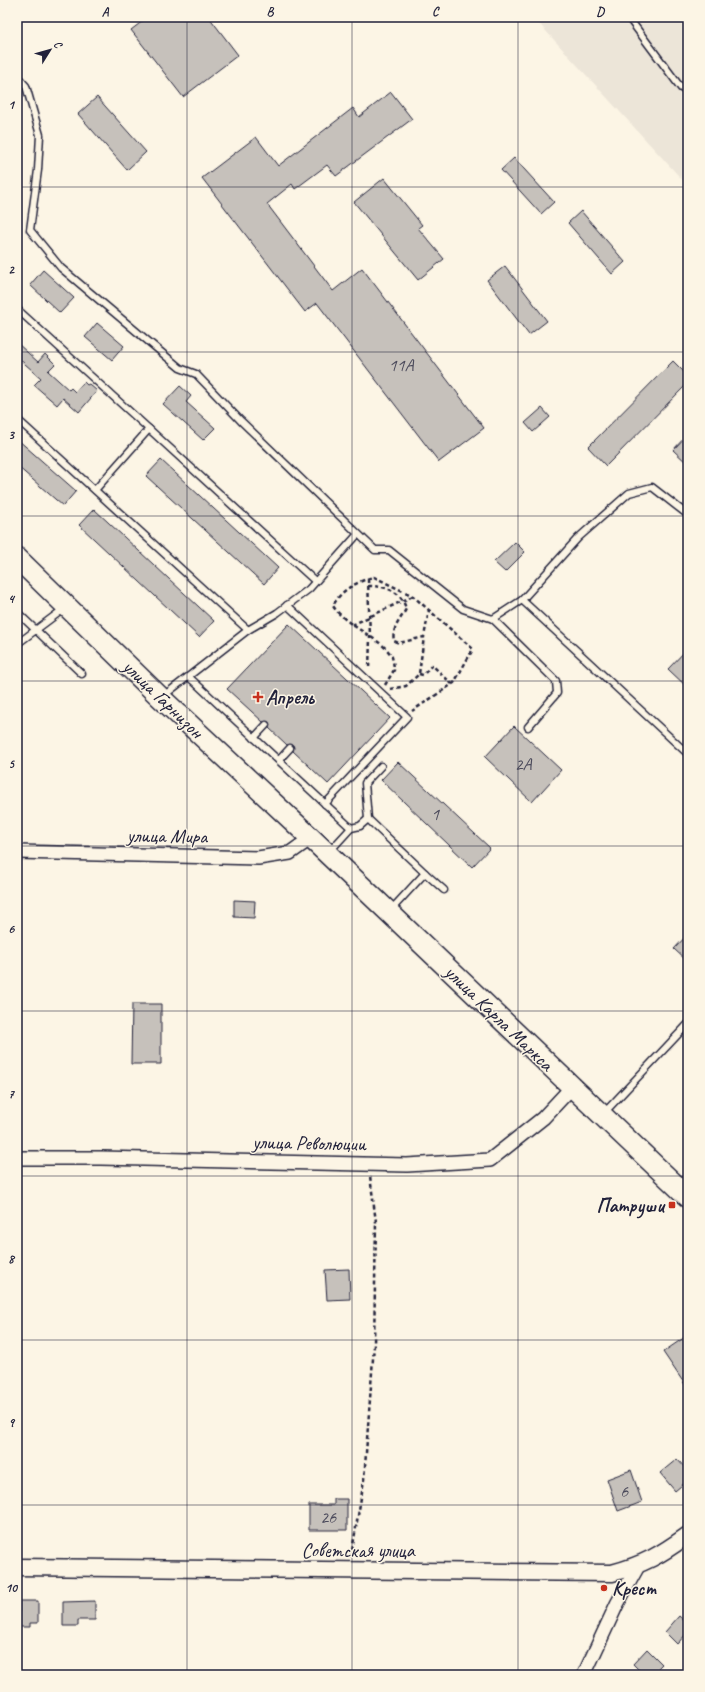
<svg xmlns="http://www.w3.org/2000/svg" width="705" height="1692" viewBox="0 0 705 1692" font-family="Caveat,sans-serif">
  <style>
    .built { fill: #ece5d8 }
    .building { fill: #c6c1bb; stroke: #22223b }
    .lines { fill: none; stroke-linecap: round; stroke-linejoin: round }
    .service-casing { stroke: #22223b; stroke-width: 9 }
    .minor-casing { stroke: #22223b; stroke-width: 16 }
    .tertiary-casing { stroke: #22223b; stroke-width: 19 }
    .primary-casing { stroke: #22223b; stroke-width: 23 }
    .path { stroke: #22223b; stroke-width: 2.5; stroke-dasharray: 4 3; stroke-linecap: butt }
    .service { stroke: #fcf5e5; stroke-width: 6 }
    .minor { stroke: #fcf5e5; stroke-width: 13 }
    .tertiary { stroke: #fcf5e5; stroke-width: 16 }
    .primary { stroke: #fcf5e5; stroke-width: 20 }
    .grid { fill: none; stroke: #22223b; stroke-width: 1; stroke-opacity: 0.55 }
    .poi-dot { fill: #c8321e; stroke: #fcf5e5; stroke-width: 1.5 }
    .labels { text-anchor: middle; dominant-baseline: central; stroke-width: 3; stroke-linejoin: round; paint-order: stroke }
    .number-label { font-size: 18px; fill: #4b4a5b }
    .poi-label { font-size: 20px; font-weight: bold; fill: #22223b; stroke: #fcf5e5; text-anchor: start }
    .street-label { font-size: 20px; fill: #22223b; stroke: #fcf5e5 }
    .neatline { fill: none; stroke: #22223b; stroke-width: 1.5 }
    .grid-label { font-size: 13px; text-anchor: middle; font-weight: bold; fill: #22223b }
  </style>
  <rect width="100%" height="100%" fill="#fcf5e5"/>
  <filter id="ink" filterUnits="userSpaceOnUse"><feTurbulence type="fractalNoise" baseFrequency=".025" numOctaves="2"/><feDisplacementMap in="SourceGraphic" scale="8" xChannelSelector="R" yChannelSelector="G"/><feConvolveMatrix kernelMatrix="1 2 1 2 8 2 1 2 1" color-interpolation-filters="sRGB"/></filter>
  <g filter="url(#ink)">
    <path class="built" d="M533,17H688V186Z"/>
    <g class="building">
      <path d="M148,17H209L238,55L183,97L131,30Z"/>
      <path d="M391,92L412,119L336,176L327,165L295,189L292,184L267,204L333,291L362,268L484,428L439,462L317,303L305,312L202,178L256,137L278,166L353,108L359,117Z"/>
      <path d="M97,97L146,152L127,170L78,114Z"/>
      <path d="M514,158L554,202L541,214L501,170Z"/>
      <path d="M384,178L422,225L418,228L444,259L418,280L354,202Z"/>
      <path d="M581,211L625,262L612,274L568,223Z"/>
      <path d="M505,266L547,321L529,335L487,280Z"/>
      <path d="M43,270L74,298L60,313L30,285Z"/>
      <path d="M97,323L124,346L112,360L85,337Z"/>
      <path d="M17,343L38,362L45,354L55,364L48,371L69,390L71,388L75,392L84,382L87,385L89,384L97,391L79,412L63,398L57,405L34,385L41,378L17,357Z"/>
      <path d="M673,361L688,376V383L606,466L588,447Z"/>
      <path d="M180,386L191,396L186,402L215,428L203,440L163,404Z"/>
      <path d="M542,408L550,417L533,432L525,423Z"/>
      <path d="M688,434V464L673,450Z"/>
      <path d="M17,439L76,491L63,506L17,466Z"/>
      <path d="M161,460L278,568L264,584L146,476Z"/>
      <path d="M94,509L214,621L199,637L79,525Z"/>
      <path d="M515,542L525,552L505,572L494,562Z"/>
      <path d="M289,624L390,718L328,784L293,751V745H287L269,728V722H263L227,689Z"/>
      <path d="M688,648V688L668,669Z"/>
      <path d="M514,726L561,770L532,802L485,757Z"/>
      <path d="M398,762L490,848L472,867L381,780Z"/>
      <path d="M234,900L255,901L254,918L234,917Z"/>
      <path d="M688,934V962L674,949Z"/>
      <path d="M132,1004H161V1064H131Z"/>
      <path d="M349,1269L350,1299L327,1300L325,1270Z"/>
      <path d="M688,1335V1389L663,1352Z"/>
      <path d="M677,1459L688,1471V1480L675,1491L660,1473Z"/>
      <path d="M631,1470L642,1502L618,1511L607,1479Z"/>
      <path d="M334,1499H347V1530H309V1505H334Z"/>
      <path d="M19,1601H38V1623H30V1627H19Z"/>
      <path d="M95,1601V1620H78V1626H63V1602Z"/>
      <path d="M679,1616L688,1624V1632L677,1644L665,1632Z"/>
      <path d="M647,1649L662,1664L651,1675H644L633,1664Z"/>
    </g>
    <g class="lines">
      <g class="service-casing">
        <g id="service">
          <path d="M628,17L681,88L688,92"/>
          <path d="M17,76L26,86L40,135L38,170L30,230L61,268L180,368L196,374L241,421L375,550H389L463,609L493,619L522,600L578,538L629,493L652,487L688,515"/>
          <path d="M17,309L149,429"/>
          <path d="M17,419L248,630L162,697"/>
          <path d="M95,490L149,429L315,581"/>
          <path d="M522,600L688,754"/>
          <path d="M287,605L407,717L325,804"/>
          <path d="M17,612L82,674"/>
          <path d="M493,619L556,681L557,693L528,727"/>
          <path d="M248,630L277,613L309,589L358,534"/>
          <path d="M17,644L65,608"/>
          <path d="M189,677L351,828L329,852"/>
          <path d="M254,738L266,725"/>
          <path d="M279,760L290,748"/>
          <path d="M368,819L365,783L381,766"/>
          <path d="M351,828L360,826L368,819L425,873L390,911"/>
          <path d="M425,873L444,890"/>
          <path d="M604,1113L688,1024"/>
        </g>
      </g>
      <g class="minor-casing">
        <g id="minor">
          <path d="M17,852L258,858L290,853L311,838"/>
          <path d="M17,1158H101L407,1165L490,1160L543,1118L572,1087"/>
          <path d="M584,1675L617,1604L638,1566"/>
        </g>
      </g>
      <g class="tertiary-casing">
        <path id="tertiary" d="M17,1567L612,1573C645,1564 660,1555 688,1535"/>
      </g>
      <g class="primary-casing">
        <path id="primary" d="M17,558L161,698L311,838L688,1197"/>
      </g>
      <g class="path">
        <path d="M368,579L370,637L369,670"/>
        <path d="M368,586C386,586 401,590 406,609C401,619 391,629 394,641L399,643L424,637L429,610"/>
        <path d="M352,625L413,596"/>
        <path d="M419,674L423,675L432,665L452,684"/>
        <path d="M385,685L394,670C394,666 393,661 392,657C383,638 347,628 333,606C340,590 358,581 374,577L413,596L473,649L454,683L412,711"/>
        <path d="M390,689L406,686L419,674L424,637"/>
        <path d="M351,1557L364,1480L374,1345L376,1222L370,1176"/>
      </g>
      <use href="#service" class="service"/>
      <use href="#minor" class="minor"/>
      <use href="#tertiary" class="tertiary"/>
      <use href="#primary" class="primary"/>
    </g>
  </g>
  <path class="grid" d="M187,17V1675M352,17V1675M518,17V1675M17,187H688M17,352H688M17,516H688M17,681H688M17,846H688M17,1011H688M17,1176H688M17,1340H688M17,1505H688"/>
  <g class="poi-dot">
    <path d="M256 691h4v4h4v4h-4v4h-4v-4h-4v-4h4z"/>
    <rect x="668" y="1201" width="8" height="8" rx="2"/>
    <circle cx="604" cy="1588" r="4"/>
  </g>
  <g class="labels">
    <g class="number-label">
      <text x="401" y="365">11А</text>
      <text x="523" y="764">2А</text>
      <text x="435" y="814">1</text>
      <text x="624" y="1491">6</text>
      <text x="328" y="1517">26</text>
    </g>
    <g class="poi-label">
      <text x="266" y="697">Апрель</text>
      <text x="664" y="1205" text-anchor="end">Патруши</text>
      <text x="612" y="1588">Крест</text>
    </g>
    <g class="street-label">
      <text transform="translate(163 699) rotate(44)">улица Гарнизон</text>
      <text transform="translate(167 836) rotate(1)">улица Мира</text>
      <text transform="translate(499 1018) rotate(44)">улица Карла Маркса</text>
      <text transform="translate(309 1143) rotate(1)">улица Революции</text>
      <text x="358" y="1550">Советская улица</text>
    </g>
  </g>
  <rect width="705" height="1692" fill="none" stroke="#fcf5e5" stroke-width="44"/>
  <g transform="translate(50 50) rotate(53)" stroke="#fcf5e5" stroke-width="3" paint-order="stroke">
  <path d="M0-3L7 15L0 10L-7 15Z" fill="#22223b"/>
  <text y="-6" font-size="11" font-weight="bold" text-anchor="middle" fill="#22223b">С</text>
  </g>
  <rect x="22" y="22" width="661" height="1648" class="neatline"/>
  <g class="grid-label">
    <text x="105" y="16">A</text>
    <text x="270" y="16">B</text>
    <text x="435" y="16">C</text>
    <text x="600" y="16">D</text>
    <text x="11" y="109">1</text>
    <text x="11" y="274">2</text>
    <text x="11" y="439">3</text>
    <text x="11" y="603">4</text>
    <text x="11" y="768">5</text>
    <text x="11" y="933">6</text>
    <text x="11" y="1098">7</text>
    <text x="11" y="1263">8</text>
    <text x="11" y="1427">9</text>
    <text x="11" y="1592">10</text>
  </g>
</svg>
